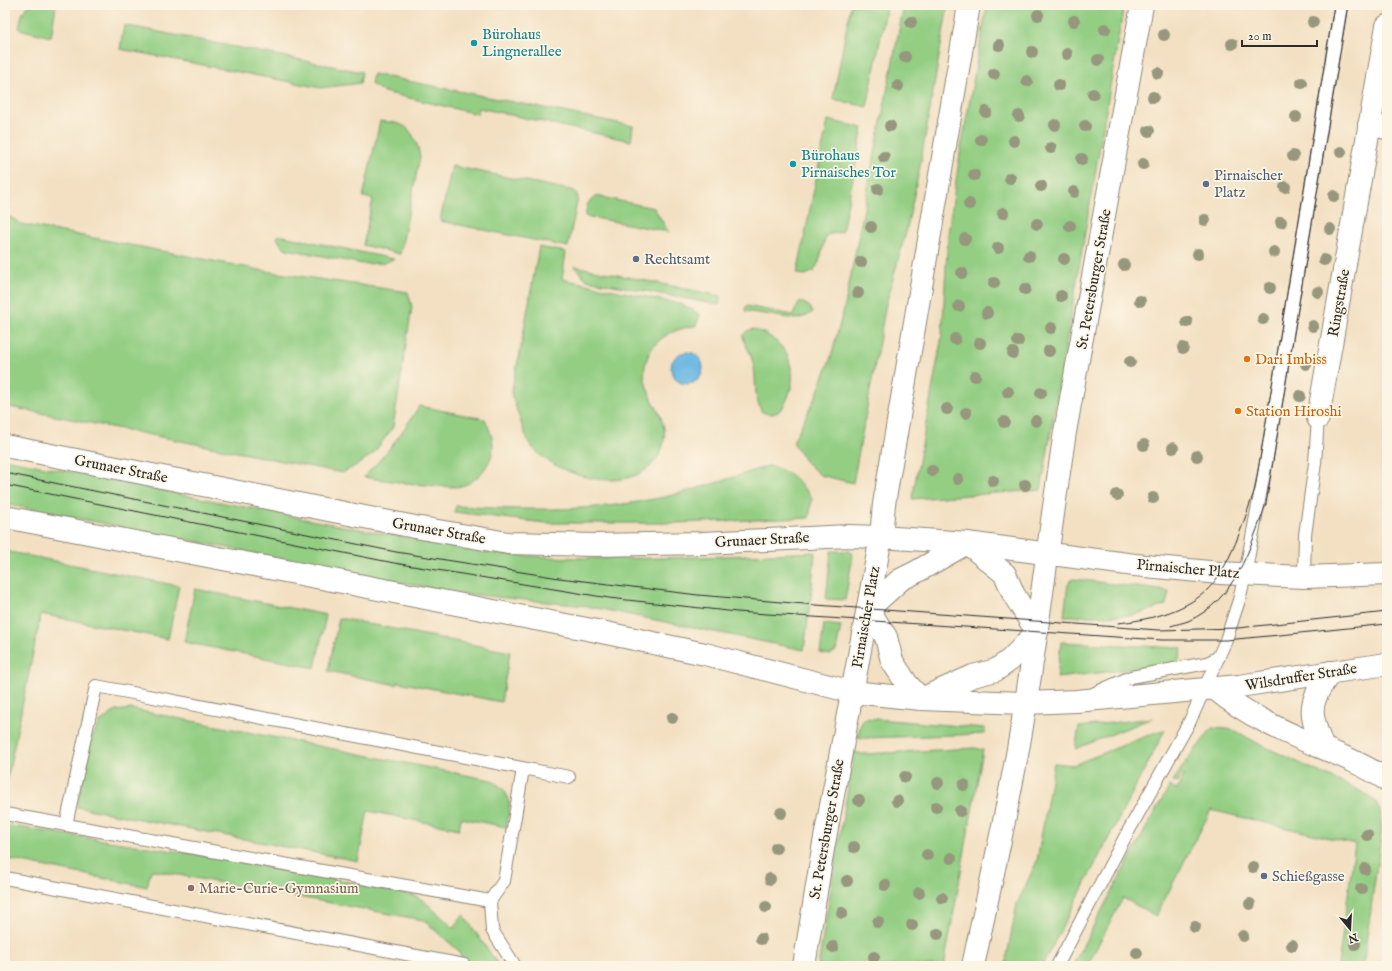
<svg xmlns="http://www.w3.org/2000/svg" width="1392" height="971" viewBox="0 0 1392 971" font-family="'IM FELL English',serif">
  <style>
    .green { fill: #93ce83; stroke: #5f7c57 }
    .water { fill: #69b7e3; stroke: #4a7187 }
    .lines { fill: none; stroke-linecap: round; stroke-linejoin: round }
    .lane-casing { stroke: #8f8676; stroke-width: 14 }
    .street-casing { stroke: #8f8676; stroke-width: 24 }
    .secondary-casing { stroke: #8f8676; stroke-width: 24 }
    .primary-casing { stroke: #8f8676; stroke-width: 24 }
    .lane { stroke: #fff; stroke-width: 12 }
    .street { stroke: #fff; stroke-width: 22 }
    .secondary { stroke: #fff; stroke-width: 22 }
    .primary { stroke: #fff; stroke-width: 22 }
    .tram { stroke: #2b2b2b; stroke-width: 1 }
    .tree { fill: #96977d }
    .culture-dot { fill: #0f9aa8; stroke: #fcf5e5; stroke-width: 1.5 }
    .service-dot { fill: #5c6f8a; stroke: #fcf5e5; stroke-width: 1.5 }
    .food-dot { fill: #e8710a; stroke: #fcf5e5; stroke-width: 1.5 }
    .education-dot { fill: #8d6e63; stroke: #fcf5e5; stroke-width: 1.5 }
    .labels { text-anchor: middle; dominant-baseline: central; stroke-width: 3.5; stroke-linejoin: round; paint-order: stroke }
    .culture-label { font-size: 15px; fill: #0d838f; stroke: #fcf5e5; text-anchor: start }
    .service-label { font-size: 15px; fill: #4e5e75; stroke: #fcf5e5; text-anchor: start }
    .street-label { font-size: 15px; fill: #2b2b2b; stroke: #fcf5e5 }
    .food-label { font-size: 15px; fill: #c56008; stroke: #fcf5e5; text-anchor: start }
    .education-label { font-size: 15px; fill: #785e54; stroke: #fcf5e5; text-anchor: start }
  </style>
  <rect width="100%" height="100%" fill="#fcf5e5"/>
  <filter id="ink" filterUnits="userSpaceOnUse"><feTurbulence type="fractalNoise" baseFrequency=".025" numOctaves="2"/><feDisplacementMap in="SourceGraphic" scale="8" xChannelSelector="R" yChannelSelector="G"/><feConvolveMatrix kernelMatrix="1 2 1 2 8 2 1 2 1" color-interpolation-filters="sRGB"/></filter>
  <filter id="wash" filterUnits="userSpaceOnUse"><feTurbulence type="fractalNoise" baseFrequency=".012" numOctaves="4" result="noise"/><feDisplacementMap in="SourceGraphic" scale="16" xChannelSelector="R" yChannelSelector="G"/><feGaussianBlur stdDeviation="0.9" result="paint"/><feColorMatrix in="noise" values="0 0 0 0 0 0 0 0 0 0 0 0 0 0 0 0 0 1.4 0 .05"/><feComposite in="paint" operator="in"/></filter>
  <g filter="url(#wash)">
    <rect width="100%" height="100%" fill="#f3e0c2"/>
    <g class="green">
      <path d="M29,5H56L51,37L19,29C21,20 21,11 29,5Z"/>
      <path d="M851,5H887L867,107L833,99Z"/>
      <path d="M904,5H948L920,166L907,228L886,304L853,483L820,475L805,461L793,442L816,396L830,360L845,305Z"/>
      <path d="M987,5H1124L1041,490L912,499L942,336L948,234L960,154Z"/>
      <path d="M124,25L362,72L360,83L321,88L120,49Z"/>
      <path d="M373,74L633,126L631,141L479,108L477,114L384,92L371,84Z"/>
      <path d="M828,120L863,128L842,232L826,235L819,262L813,272L805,275L797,274Z"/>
      <path d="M380,121C386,122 396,122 402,125C413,130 418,145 420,157L400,254L363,245L373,199L363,197Z"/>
      <path d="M452,166L575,191L578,197L568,247L440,221Z"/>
      <path d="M596,196L654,208L669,232L585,216L588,203Z"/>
      <path d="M5,214L21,224L271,272L408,292L412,307L393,427L373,454L357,465L342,473L5,406Z"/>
      <path d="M278,235L394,259L384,263L363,264L287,249L282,246L277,238Z"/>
      <path d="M539,247L566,252L562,279L680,304L691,309L700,315L696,326C676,328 656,337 648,356C631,394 679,415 660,453C637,499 559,479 531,446C526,440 517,411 514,401C513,399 512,398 512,396C511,389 517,365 519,357C526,320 532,283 539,247Z"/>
      <path d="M574,266L721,296L719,305L587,280Z"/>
      <path d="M800,301L809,306L813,312L807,316L796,319L745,311L746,306L793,315Z"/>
      <path d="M753,329C767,333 778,341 787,354C789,359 791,367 792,372C794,384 786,413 772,414C769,414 765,413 762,412C752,396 758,377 752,359C750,351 744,345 743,335L747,331Z"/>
      <path d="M419,406L485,419C493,437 498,450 485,468C479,477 472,483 461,486C454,488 444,486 437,486C412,484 388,481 364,477C386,454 402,434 419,406Z"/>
      <path d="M5,459L310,520L490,553C598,563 707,557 815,552L811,597L804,650L586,606L456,593L5,504Z"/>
      <path d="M768,466C792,471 797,480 812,498L809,518L675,523H545L454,512L456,506C518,510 581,512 643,501C686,494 727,479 768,466Z"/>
      <path d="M5,551L179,586L168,639L41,614L5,790Z"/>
      <path d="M831,551H850L853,555L845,600L826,599Z"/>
      <path d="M1074,579L1169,591L1166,605L1134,615L1099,616H1064L1068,584L1070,580Z"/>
      <path d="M195,589L326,615L315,668L184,642Z"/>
      <path d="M339,618L510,652L501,702L398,682L397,685L328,671Z"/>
      <path d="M824,624L841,626L836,651L830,655L820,653Z"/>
      <path d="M1061,642L1182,648L1178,663L1057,678Z"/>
      <path d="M131,709L491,780C513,793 511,804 506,827L461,818L459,829L368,811L358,861L77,807L91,739L101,721L116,711Z"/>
      <path d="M865,718L984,728L985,730V734L866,738L857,737L862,721Z"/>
      <path d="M1152,718L1075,749L1079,727Z"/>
      <path d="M1212,728L1228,729L1236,731L1259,744L1364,793L1376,802L1380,812L1381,823V835L1363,966H1338L1355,844L1211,810L1156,916L1123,898L1087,966H1072L1154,813L1170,786L1177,790L1184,775L1182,774L1177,783L1173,781L1183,766Z"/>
      <path d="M1165,730L1042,966H1005L1017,904L1037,861L1054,763L1073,765L1159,731Z"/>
      <path d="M975,748L983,750L944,966H818L854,752L863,754Z"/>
      <path d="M5,825L206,856L338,880L415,896L424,901L454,928L463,914L499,966H469L464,965L459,951L423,920L151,870L147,887L12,860L5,858Z"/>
    </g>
    <circle class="water" cx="687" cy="368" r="16"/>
  </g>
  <g filter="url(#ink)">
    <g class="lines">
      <g class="lane-casing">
        <g id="lane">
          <path d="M1304,577L1305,535L1315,463L1318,418"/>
          <path d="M1095,693L1131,677L1207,663L1219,657"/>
          <path d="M5,814L490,901"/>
          <path d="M66,825L96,686L569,777"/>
          <path d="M5,878L464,965"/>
          <path d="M515,966L492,930L490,901L504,881L523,769"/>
          <path d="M1057,966L1124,839L1190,721L1226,640L1239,600L1245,575L1267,457L1341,5"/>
        </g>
      </g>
      <g class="street-casing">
        <g id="street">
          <path d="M1369,125L1387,128"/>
          <path d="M1318,418L1387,26"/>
          <path d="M1215,689C1231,702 1248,713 1266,722C1305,744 1350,755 1387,780"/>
          <path d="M1323,748C1309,713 1307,703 1331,672"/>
        </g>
      </g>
      <g class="secondary-casing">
        <g id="secondary">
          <path d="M5,446L415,527L508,543L595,545L703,543L848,536L881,537L967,543L1135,565L1220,573L1304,577L1387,574"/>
          <path d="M5,517L592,630L705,654L852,692L921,699L1026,703L1076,701L1239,686L1387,664"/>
        </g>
      </g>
      <g class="primary-casing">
        <g id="primary">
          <path d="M868,609L886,637L892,661L907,684L921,699L973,676L996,670L1010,660L1037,632"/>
          <path d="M868,609L900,580L916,572L967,543L1005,574L1014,595L1037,632"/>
          <path d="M804,966L823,849L881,537L884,504L969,5"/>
          <path d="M973,966C990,884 1010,802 1023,720C1039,624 1050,528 1065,432L1142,5"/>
        </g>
      </g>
      <use href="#lane" class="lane"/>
      <use href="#street" class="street"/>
      <use href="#secondary" class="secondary"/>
      <use href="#primary" class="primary"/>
      <g class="tram">
        <path d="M5,473L396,552L559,578L698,595L816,605L1158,630L1238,628L1387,612"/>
        <path d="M5,485L394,563L609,598L737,612L1162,640H1226L1290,634L1387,624"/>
        <path d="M1118,623C1148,620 1183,612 1206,591C1230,569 1244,520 1255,489L1334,5"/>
        <path d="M1171,626C1176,624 1183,623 1188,621C1235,601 1250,548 1266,504L1348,5"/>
      </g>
    </g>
    <g class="tree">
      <circle cx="1038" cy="15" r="6"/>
      <circle cx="1074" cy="21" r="6"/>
      <circle cx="911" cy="22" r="6"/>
      <circle cx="1313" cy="22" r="6"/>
      <circle cx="1105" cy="29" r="6"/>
      <circle cx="1164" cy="35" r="6"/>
      <circle cx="1232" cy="44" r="6"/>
      <circle cx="999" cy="45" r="6"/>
      <circle cx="1032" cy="52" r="6"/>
      <circle cx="1067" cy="54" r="6"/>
      <circle cx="905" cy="57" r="6"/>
      <circle cx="1098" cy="60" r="6"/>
      <circle cx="1158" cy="73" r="6"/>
      <circle cx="994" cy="74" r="6"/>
      <circle cx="1027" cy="81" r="6"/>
      <circle cx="1302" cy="83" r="6"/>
      <circle cx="1059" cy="85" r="6"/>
      <circle cx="898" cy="86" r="6"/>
      <circle cx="1093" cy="94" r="6"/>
      <circle cx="1153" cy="97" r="6"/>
      <circle cx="986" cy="112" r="6"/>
      <circle cx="1019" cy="116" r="6"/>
      <circle cx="1296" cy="117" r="6"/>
      <circle cx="1055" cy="125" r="6"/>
      <circle cx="890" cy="126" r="6"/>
      <circle cx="1085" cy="126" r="6"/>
      <circle cx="1149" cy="131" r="6"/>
      <circle cx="981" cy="140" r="6"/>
      <circle cx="1014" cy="141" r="6"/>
      <circle cx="1051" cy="148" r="6"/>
      <circle cx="1341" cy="152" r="6"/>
      <circle cx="1293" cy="156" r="6"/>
      <circle cx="884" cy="157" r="6"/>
      <circle cx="1082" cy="159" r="6"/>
      <circle cx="1143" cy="164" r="6"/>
      <circle cx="974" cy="175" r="6"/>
      <circle cx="1010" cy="178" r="6"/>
      <circle cx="1041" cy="186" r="6"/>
      <circle cx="1285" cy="187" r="6"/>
      <circle cx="878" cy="189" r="6"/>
      <circle cx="1074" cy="192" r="6"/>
      <circle cx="1334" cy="196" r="6"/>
      <circle cx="969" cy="204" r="6"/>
      <circle cx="1003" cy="213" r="6"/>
      <circle cx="1205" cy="220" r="6"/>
      <circle cx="1281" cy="222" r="6"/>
      <circle cx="1037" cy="224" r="6"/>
      <circle cx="1070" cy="226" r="6"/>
      <circle cx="871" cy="227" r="6"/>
      <circle cx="1330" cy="229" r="6"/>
      <circle cx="965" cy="239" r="6"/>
      <circle cx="998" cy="248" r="6"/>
      <circle cx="1274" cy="252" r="6"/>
      <circle cx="1198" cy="254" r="6"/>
      <circle cx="1029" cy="256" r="6"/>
      <circle cx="1064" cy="259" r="6"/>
      <circle cx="1324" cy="260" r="6"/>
      <circle cx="861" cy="262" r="6"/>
      <circle cx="1124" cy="265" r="6"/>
      <circle cx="962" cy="273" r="6"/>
      <circle cx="994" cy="283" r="6"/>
      <circle cx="1270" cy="288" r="6"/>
      <circle cx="1025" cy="289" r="6"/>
      <circle cx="1318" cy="292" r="6"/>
      <circle cx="858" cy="293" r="6"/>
      <circle cx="1061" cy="296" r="6"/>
      <circle cx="1140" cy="301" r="6"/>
      <circle cx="959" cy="306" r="6"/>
      <circle cx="987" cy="313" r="6"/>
      <circle cx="1263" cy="319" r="6"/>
      <circle cx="1187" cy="322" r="6"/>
      <circle cx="1313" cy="326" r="6"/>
      <circle cx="1051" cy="328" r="6"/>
      <circle cx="955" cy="339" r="6"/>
      <circle cx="1018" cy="341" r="6"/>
      <circle cx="980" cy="343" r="6"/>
      <circle cx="1183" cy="348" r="6"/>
      <circle cx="1049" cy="351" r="6"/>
      <circle cx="1013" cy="353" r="6"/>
      <circle cx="1130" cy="362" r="6"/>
      <circle cx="1306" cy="364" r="6"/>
      <circle cx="975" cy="376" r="6"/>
      <circle cx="1008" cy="392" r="6"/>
      <circle cx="1041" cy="393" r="6"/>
      <circle cx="1300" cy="396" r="6"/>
      <circle cx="947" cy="409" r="6"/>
      <circle cx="966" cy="413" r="6"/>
      <circle cx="1036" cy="421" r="6"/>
      <circle cx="1004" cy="422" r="6"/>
      <circle cx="1144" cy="445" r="6"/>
      <circle cx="1173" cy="448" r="6"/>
      <circle cx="1197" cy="456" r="6"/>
      <circle cx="932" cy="471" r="6"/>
      <circle cx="958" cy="479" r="6"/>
      <circle cx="993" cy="481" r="6"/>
      <circle cx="1025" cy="485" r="6"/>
      <circle cx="1117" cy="495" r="6"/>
      <circle cx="1153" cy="498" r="6"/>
      <circle cx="672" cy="718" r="6"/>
      <circle cx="905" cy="777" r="6"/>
      <circle cx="938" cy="783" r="6"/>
      <circle cx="964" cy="785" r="6"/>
      <circle cx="859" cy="800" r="6"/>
      <circle cx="897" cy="801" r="6"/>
      <circle cx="936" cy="807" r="6"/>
      <circle cx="960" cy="811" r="6"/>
      <circle cx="781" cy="813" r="6"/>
      <circle cx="1367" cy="835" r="6"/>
      <circle cx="854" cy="847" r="6"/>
      <circle cx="776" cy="848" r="6"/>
      <circle cx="927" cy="855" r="6"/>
      <circle cx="951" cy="858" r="6"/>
      <circle cx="1253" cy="867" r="6"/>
      <circle cx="1365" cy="869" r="6"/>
      <circle cx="770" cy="879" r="6"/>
      <circle cx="847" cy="881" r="6"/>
      <circle cx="885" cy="885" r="6"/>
      <circle cx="1361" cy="889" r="6"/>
      <circle cx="919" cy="893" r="6"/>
      <circle cx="942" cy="898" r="6"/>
      <circle cx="1250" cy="904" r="6"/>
      <circle cx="766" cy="907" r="6"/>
      <circle cx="842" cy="913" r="6"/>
      <circle cx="878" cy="922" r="6"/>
      <circle cx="912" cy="925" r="6"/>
      <circle cx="1195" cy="927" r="6"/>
      <circle cx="938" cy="934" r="6"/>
      <circle cx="1243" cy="936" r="6"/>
      <circle cx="761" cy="939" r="6"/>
      <circle cx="1355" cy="944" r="6"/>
      <circle cx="1292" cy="945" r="6"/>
      <circle cx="833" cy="947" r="6"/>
      <circle cx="1137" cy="953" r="6"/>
      <circle cx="874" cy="957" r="6"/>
    </g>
  </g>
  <g class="culture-dot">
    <circle cx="474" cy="43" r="4"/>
    <circle cx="793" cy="164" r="4"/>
  </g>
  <g class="service-dot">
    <circle cx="1206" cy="184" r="4"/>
    <circle cx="636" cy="259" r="4"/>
    <circle cx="1264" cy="876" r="4"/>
  </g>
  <g class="food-dot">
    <circle cx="1247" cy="359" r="4"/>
    <circle cx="1238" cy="411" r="4"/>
  </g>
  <circle class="education-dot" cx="191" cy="888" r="4"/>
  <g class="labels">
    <g class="culture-label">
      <text x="482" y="34">Bürohaus<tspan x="482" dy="17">Lingnerallee</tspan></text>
      <text x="801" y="155">Bürohaus<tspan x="801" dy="17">Pirnaisches Tor</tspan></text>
    </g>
    <g class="service-label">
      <text x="1214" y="175">Pirnaischer<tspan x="1214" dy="17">Platz</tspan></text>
      <text x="644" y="259">Rechtsamt</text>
      <text x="1272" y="876">Schießgasse</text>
    </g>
    <g class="street-label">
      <text transform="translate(1094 279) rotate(-80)">St. Petersburger Straße</text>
      <text transform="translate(1339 303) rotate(-80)">Ringstraße</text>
      <text transform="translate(121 469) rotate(11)">Grunaer Straße</text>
      <text transform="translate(439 531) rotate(10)">Grunaer Straße</text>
      <text transform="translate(762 540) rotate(-3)">Grunaer Straße</text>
      <text transform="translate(1188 569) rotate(5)">Pirnaischer Platz</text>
      <text transform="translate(866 617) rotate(-80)">Pirnaischer Platz</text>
      <text transform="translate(1301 677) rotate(-9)">Wilsdruffer Straße</text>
      <text transform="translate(827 829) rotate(-80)">St. Petersburger Straße</text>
    </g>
    <g class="food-label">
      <text x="1255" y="359">Dari Imbiss</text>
      <text x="1246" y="411">Station Hiroshi</text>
    </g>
    <g class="education-label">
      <text x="199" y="888">Marie-Curie-Gymnasium</text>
    </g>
  </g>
  <rect width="1392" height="971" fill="none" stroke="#fcf5e5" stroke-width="20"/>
  <g transform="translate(1350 929) rotate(162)" stroke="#fcf5e5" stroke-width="3" paint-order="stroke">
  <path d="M0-3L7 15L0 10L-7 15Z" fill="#2b2b2b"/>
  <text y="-6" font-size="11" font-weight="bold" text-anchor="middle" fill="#2b2b2b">N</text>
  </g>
  <path d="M1242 40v6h75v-6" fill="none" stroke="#2b2b2b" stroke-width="2"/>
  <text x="1248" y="40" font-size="12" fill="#2b2b2b" stroke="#fcf5e5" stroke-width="3" paint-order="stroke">20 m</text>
</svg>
